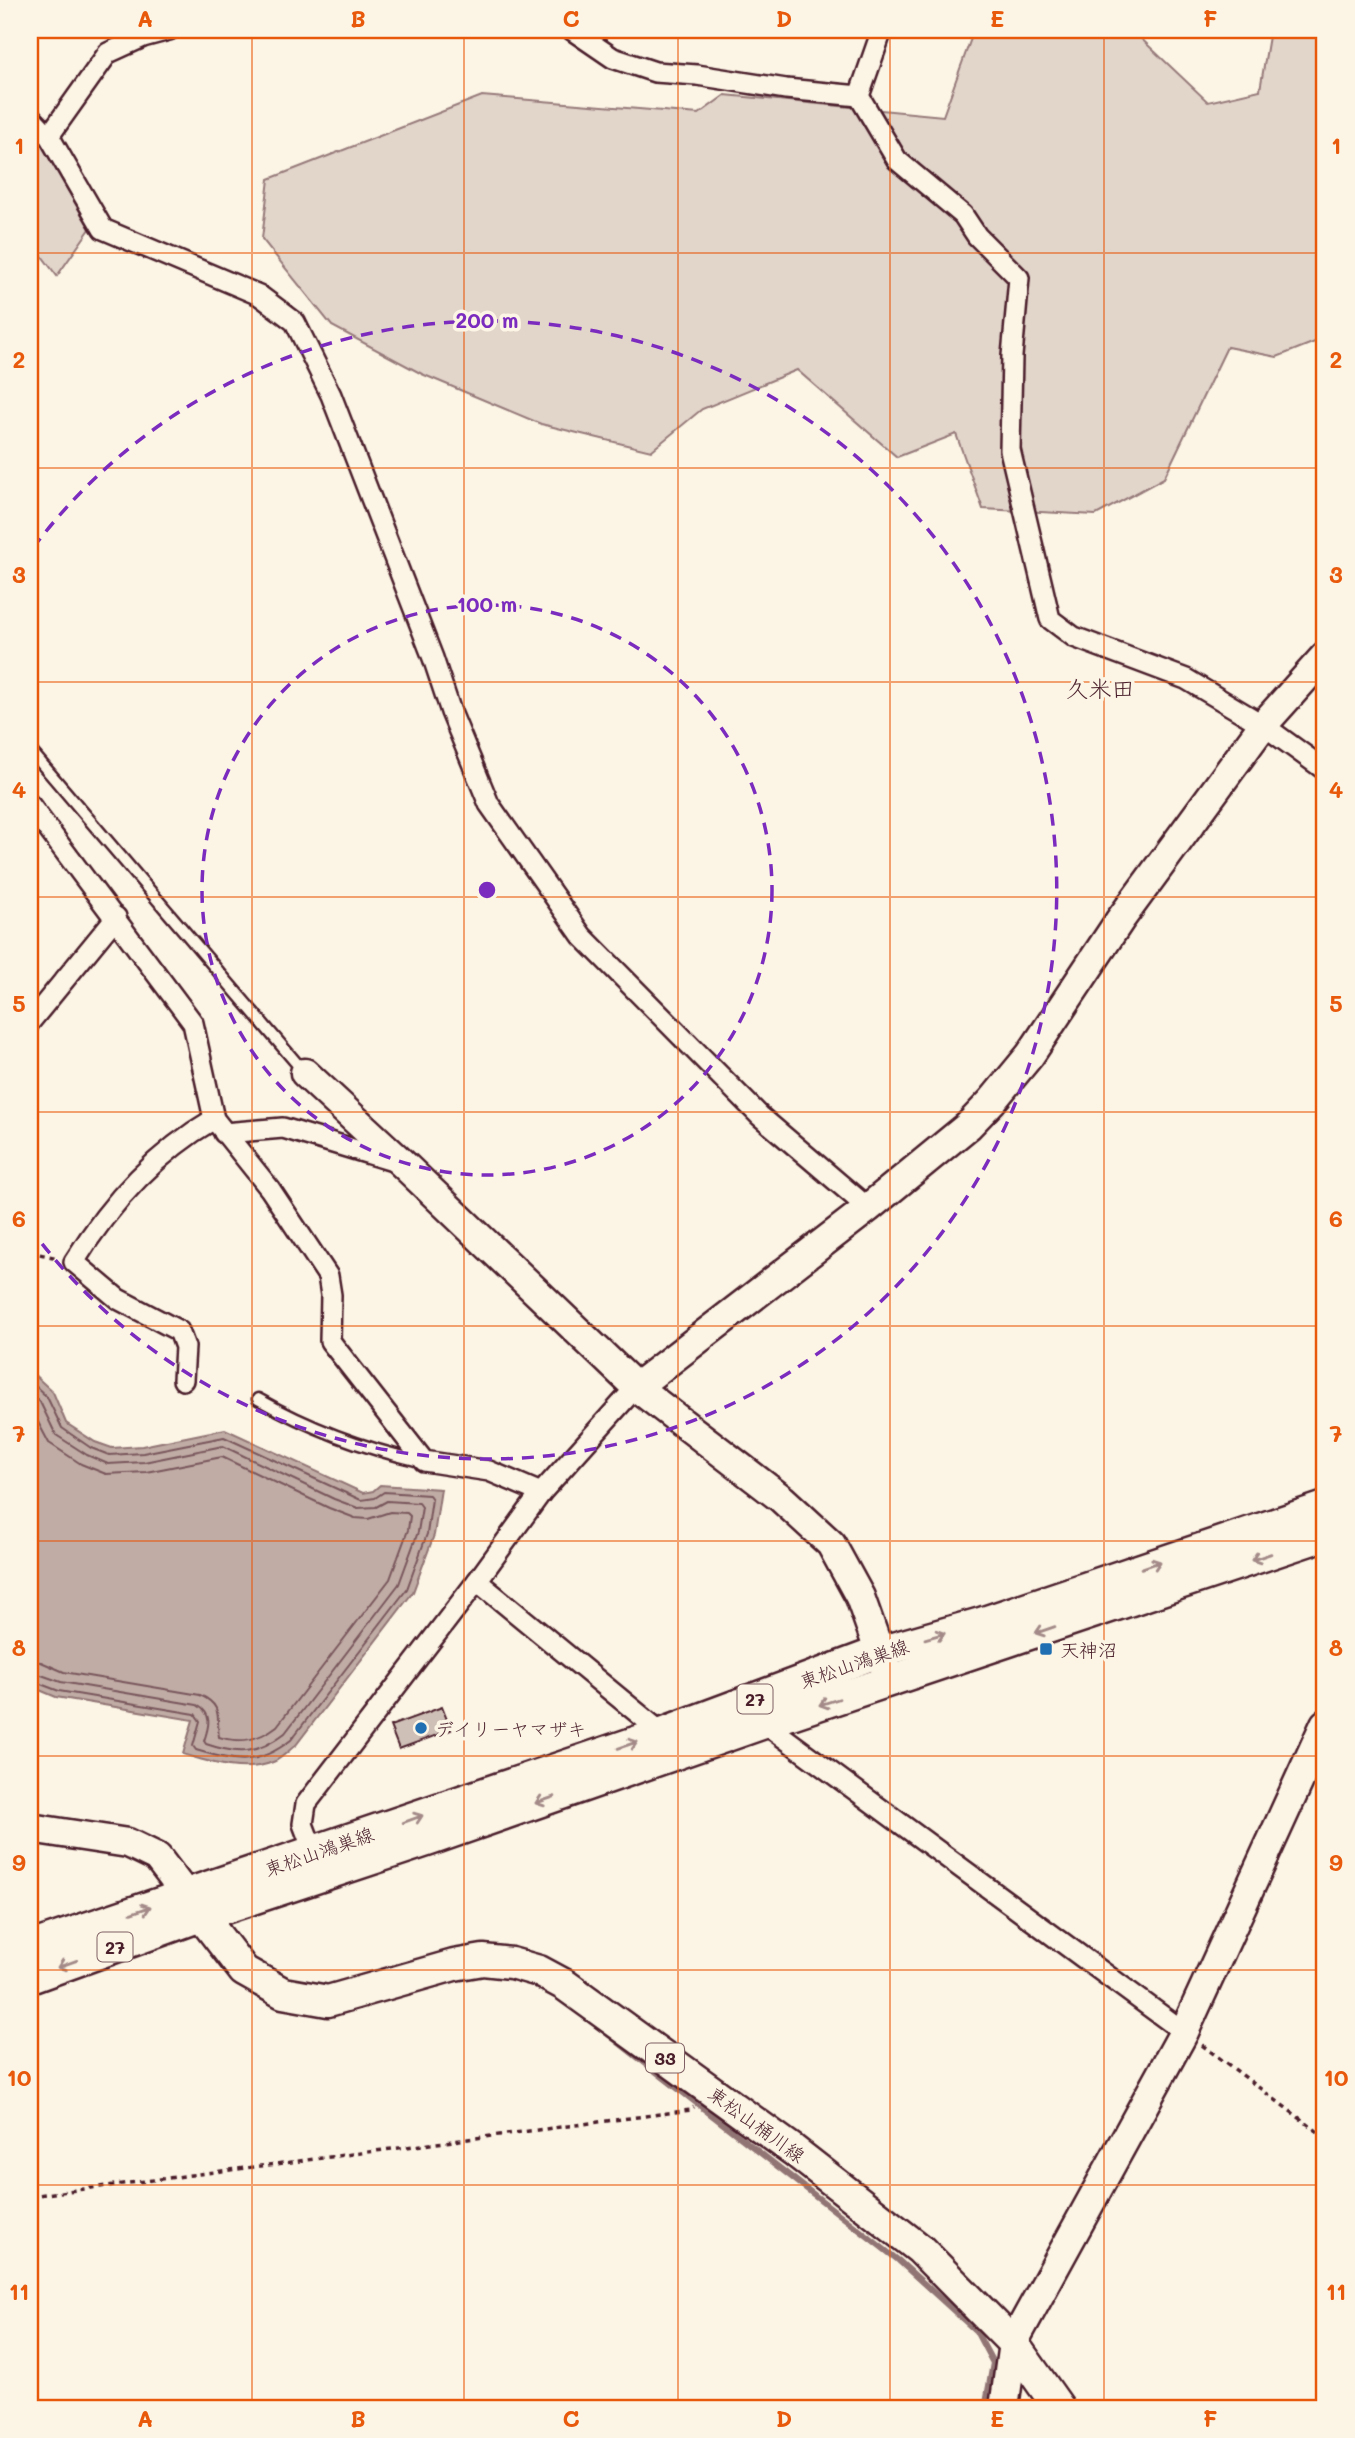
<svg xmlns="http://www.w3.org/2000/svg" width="1355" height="2438" viewBox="0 0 1355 2438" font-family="Mali,'Klee One',sans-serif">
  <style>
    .green { fill: #e2d5ca; stroke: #967a7a; stroke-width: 2 }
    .water { fill: #c0aca5; stroke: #917474; stroke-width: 2 }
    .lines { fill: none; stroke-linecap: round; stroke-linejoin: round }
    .shore { stroke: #79575c; stroke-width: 2 }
    .stream { stroke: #917474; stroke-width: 6 }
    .building { fill: #cfc0b7; stroke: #4a1f2b; stroke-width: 2 }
    .lane-casing { stroke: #4a1f2b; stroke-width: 15 }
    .street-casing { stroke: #4a1f2b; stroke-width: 24 }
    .secondary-casing { stroke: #4a1f2b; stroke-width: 33 }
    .primary-casing { stroke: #4a1f2b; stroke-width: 35 }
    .path { stroke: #4a1f2b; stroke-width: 3.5; stroke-dasharray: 5 5; stroke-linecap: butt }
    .lane { stroke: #fcf5e5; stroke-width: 10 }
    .street { stroke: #fcf5e5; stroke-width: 19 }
    .secondary { stroke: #fcf5e5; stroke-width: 28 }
    .primary { stroke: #fcf5e5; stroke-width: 30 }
    .oneway { stroke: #a38a88 }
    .grid { fill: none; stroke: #e8590c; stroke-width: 2; stroke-opacity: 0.55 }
    .ring { fill: none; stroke: #7b2cbf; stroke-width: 3.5; stroke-dasharray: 12 9 }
    .poi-dot { fill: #1f6fb2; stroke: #fcf5e5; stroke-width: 2.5 }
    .labels { text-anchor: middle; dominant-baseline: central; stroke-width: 7; stroke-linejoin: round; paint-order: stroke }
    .shield { fill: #fcf5e5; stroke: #7f5f63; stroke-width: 2 }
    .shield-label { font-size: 18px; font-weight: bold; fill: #4a1f2b }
    .poi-label { font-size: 19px; fill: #4a1f2b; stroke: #fcf5e5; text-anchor: start }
    .street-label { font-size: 19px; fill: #4a1f2b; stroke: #fcf5e5 }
    .quarter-label { font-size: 23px; fill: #4a1f2b; stroke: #fcf5e5 }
    .centre { fill: #7b2cbf; stroke: #fcf5e5; stroke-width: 3.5 }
    .ring-label { font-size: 21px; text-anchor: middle; font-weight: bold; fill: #7b2cbf; stroke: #fcf5e5; stroke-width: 7; stroke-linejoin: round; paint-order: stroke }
    .neatline { fill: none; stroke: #e8590c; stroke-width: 2.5 }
    .grid-label { font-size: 23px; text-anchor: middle; font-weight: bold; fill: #e8590c }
  </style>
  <rect width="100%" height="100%" fill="#fcf5e5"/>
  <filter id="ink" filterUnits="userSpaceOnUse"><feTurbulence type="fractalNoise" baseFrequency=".0143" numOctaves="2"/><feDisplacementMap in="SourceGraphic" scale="14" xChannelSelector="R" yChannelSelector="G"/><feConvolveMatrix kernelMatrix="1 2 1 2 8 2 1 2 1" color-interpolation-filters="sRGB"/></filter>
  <g filter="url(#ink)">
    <g class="green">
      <path d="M974,30H1132L1208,102L1260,90L1270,30H1325V338L1277,357L1227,347L1164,478L1096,515L983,509L956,434L897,457L797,370L702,409L651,451L541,424L422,374L332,326L262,239L269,179L482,96L699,114L725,95L943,116Z"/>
      <path d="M30,125L90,229L57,276L30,240Z"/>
    </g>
    <path class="water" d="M30,1371L53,1392L66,1423L95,1442L112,1448L142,1446L225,1429L363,1493L373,1491L380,1485L441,1489L434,1535L413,1592L296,1745C289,1750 281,1759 273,1762C243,1774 212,1763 183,1754L193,1720L56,1697L30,1686Z"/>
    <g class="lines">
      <g class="shore">
        <path d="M30,1381L47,1397L62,1428L91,1448L109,1455L143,1453L224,1437L361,1500L375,1498L384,1492L429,1495L432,1499L427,1534L407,1589L291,1740C256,1767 236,1762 196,1750L193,1746L200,1721L195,1714L59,1691L30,1680"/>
        <path d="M30,1392L40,1402L56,1435L87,1455L108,1464L144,1462L223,1446L334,1499L358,1508L376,1507L387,1501L419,1503L422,1507L418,1532L399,1584L285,1733C257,1755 238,1755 206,1744L204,1741C209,1726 213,1714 197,1705L61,1682L30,1671"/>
        <path d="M30,1407L49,1443L81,1464L106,1474L146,1472L222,1457L329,1508L355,1518L368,1519L390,1512L407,1513L410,1516L408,1530L390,1579L277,1726C259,1740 241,1744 219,1737C216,1718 224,1706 200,1695L64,1672L41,1662L30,1661"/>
      </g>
      <path class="stream" d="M596,2025L898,2260L976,2331L993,2363L985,2408"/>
    </g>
    <path class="building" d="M442,1707L451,1730L399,1749L390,1726Z"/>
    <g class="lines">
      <g class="lane-casing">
        <g id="lane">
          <path d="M30,750L304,1072"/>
          <path d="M258,1399C309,1428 362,1448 420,1461"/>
        </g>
      </g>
      <g class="street-casing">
        <g id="street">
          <path d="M572,30L613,58L655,72L697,75L786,89L859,96"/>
          <path d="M882,30L859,96L897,160L963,215L977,236L1019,278L1012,356L1010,450L1050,619L1074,637L1186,679L1263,725L1325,770"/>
          <path d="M30,116L49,136L103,229L259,295L295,322L331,395L433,658L451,712L489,804L582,936L760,1116L868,1208"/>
          <path d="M49,136L108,53L143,37L169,30"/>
          <path d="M30,805L193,1023L214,1119L270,1189L328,1276L331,1295L330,1341L424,1461L489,1471L541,1493"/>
          <path d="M30,1022L116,917"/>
          <path d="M224,1133L283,1128L396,1162"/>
          <path d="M183,1380L185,1347L179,1331L118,1299L74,1262C110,1203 154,1154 214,1119"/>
          <path d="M477,1581L662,1733"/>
          <path d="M764,1723L1184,2032"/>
          <path d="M314,1853L303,1824L306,1804L477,1581L541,1493L636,1387"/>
        </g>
      </g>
      <g class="secondary-casing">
        <g id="secondary">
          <path d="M305,1073L403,1164L636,1387L782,1499L831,1544L860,1597L887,1673"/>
          <path d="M636,1387L868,1208L968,1126L992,1101L1030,1055L1120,920L1263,725L1325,656"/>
          <path d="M30,1828L128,1843L157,1857L186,1895"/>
          <path d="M1004,2408L1013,2343L1184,2032L1325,1724"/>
        </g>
      </g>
      <g class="primary-casing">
        <g id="primary">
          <path d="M190,1901L244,1971L283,1993L328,2001L454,1965L483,1960L511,1963L539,1971L565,1985L793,2150L920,2249L1013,2343L1059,2408"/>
          <path d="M30,1947L662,1733L879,1652L981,1623L1325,1507"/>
          <path d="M30,1978L201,1916L430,1840L764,1723L1325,1535"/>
        </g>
      </g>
      <g class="path">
        <path d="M30,1252L58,1258"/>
        <path d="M1202,2045L1325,2137"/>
        <path d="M30,2196L691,2110L694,2107"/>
      </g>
      <use href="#lane" class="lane"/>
      <use href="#street" class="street"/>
      <use href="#secondary" class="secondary"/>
      <use href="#primary" class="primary"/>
    </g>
    <defs><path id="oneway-shaft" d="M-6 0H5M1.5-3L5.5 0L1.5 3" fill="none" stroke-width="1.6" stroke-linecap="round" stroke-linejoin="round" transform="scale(1.75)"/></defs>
    <g class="oneway">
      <use href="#oneway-shaft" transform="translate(1261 1557) rotate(161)"/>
      <use href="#oneway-shaft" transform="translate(1151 1565) rotate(-19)"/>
      <use href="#oneway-shaft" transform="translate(1045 1630) rotate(161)"/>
      <use href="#oneway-shaft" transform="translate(935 1636) rotate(-16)"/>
      <use href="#oneway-shaft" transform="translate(829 1702) rotate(162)"/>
      <use href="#oneway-shaft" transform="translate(628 1745) rotate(-19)"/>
      <use href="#oneway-shaft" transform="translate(545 1800) rotate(161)"/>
      <use href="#oneway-shaft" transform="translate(413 1819) rotate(-20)"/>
      <use href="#oneway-shaft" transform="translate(141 1910) rotate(-19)"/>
      <use href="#oneway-shaft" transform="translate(67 1964) rotate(160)"/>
    </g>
  </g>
  <path class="grid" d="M252,30V2408M464,30V2408M678,30V2408M890,30V2408M1104,30V2408M30,253H1325M30,468H1325M30,682H1325M30,897H1325M30,1112H1325M30,1326H1325M30,1541H1325M30,1756H1325M30,1970H1325M30,2185H1325"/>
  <g class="ring">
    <circle cx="487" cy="890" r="285"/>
    <path d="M33 548A569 569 0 1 1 33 1232"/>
  </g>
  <g class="poi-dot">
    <rect x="1039" y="1642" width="14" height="14" rx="3.5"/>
    <circle cx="421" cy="1728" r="7"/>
  </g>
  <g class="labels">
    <g class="shield">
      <rect x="737.5" y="1684.5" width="35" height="29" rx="5"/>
      <rect x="97.5" y="1932.5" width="35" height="29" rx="5"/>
      <rect x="646" y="2043.5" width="38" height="29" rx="5"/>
    </g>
    <g class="shield-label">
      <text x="755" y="1699">27</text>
      <text x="115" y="1947">27</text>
      <text x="665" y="2058">33</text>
    </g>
    <g class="poi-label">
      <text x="1060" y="1649">天神沼</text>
      <text x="435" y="1728">デイリーヤマザキ</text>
    </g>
    <g class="street-label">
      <text transform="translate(854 1663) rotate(-19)">東松山鴻巣線</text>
      <text transform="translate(319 1851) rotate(-19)">東松山鴻巣線</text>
      <text transform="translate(757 2124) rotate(36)">東松山桶川線</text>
    </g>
    <g class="quarter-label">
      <text x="1100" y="688">久米田</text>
    </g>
  </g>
  <circle cx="487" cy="890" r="10" class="centre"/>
  <g class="ring-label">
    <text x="487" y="328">200 m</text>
    <text x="487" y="612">100 m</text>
  </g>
  <rect width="1355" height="2438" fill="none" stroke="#fcf5e5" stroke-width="77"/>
  <rect x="38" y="38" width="1278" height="2362" class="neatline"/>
  <g class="grid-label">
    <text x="145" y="27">A</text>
    <text x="358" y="27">B</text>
    <text x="571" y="27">C</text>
    <text x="784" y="27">D</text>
    <text x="997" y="27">E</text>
    <text x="1210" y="27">F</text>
    <text x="19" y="154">1</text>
    <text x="1336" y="154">1</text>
    <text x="19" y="368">2</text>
    <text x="1336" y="368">2</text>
    <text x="19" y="583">3</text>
    <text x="1336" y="583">3</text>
    <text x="19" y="798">4</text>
    <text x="1336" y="798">4</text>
    <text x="19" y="1012">5</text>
    <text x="1336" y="1012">5</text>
    <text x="19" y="1227">6</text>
    <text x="1336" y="1227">6</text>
    <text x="19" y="1442">7</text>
    <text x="1336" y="1442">7</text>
    <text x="19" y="1656">8</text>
    <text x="1336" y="1656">8</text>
    <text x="19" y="1871">9</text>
    <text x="1336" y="1871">9</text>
    <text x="19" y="2086">10</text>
    <text x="1336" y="2086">10</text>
    <text x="19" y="2300">11</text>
    <text x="1336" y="2300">11</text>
    <text x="145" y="2427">A</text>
    <text x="358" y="2427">B</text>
    <text x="571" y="2427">C</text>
    <text x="784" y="2427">D</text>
    <text x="997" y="2427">E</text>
    <text x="1210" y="2427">F</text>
  </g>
</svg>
